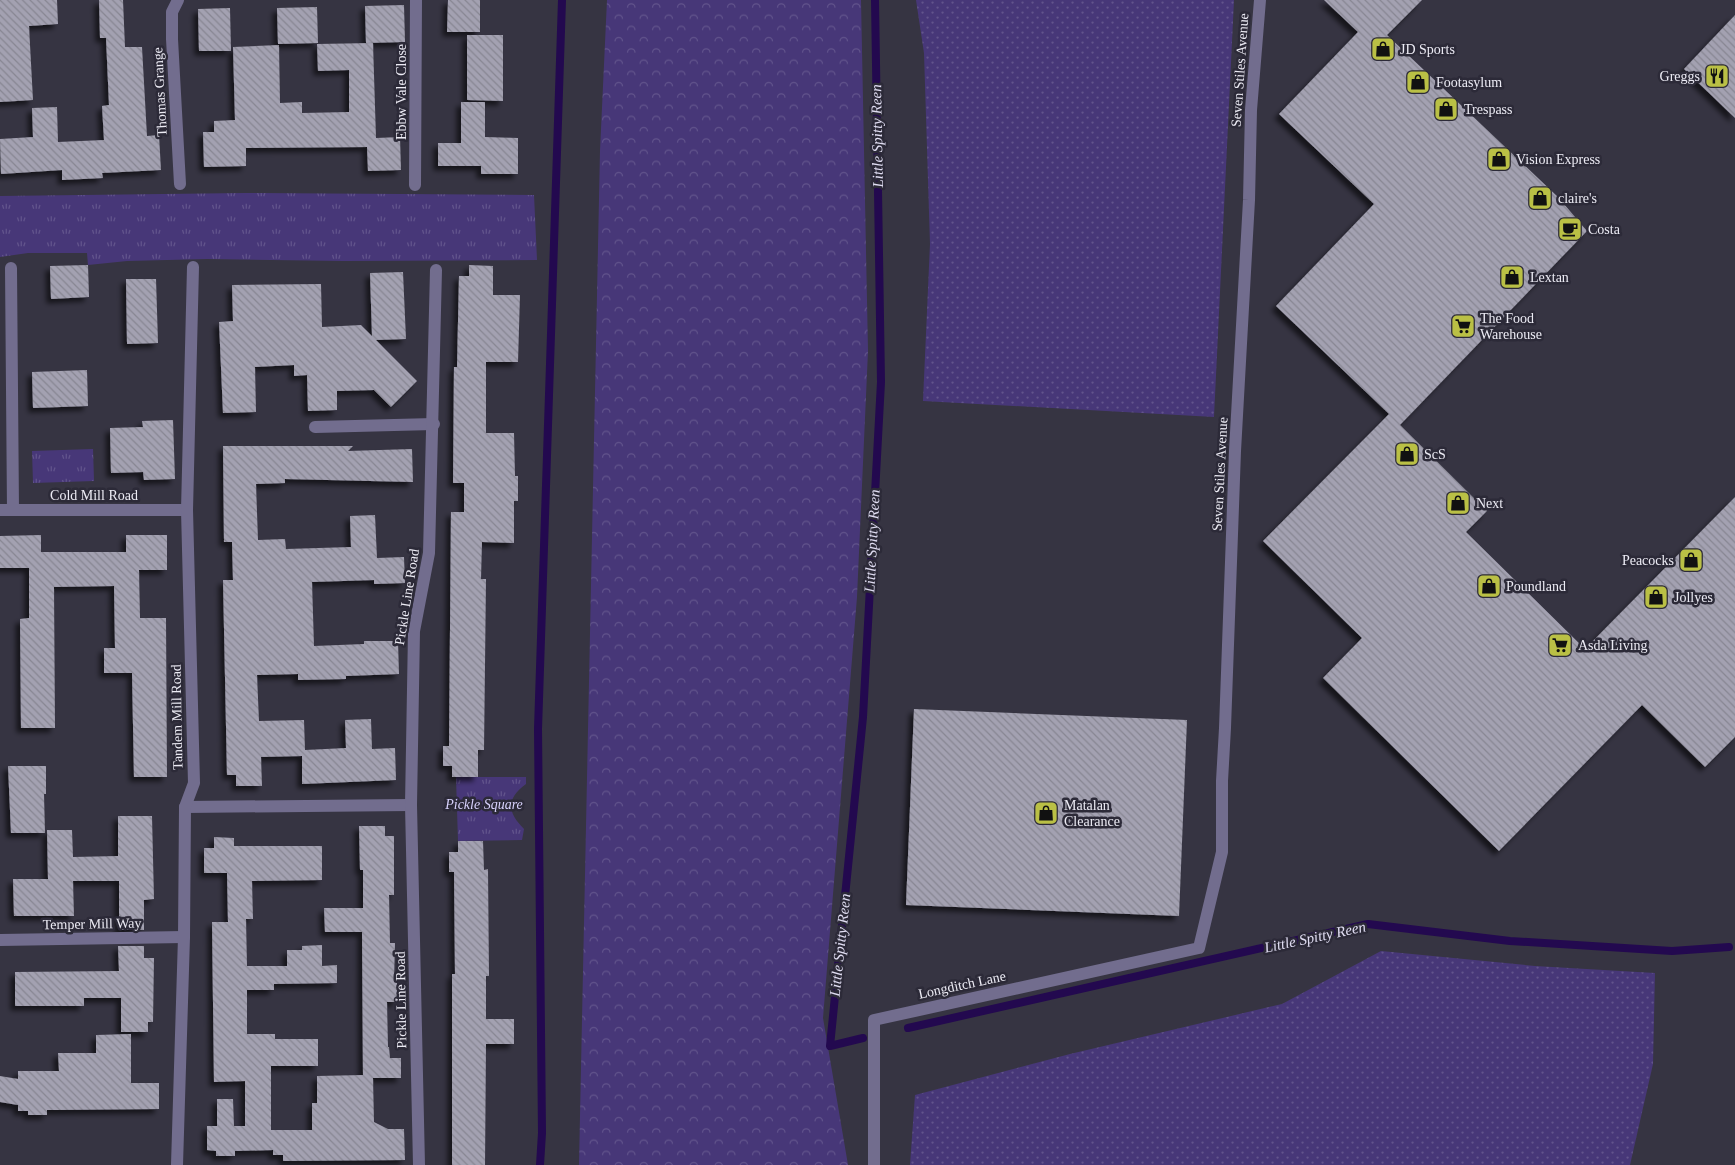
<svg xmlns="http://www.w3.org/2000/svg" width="1735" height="1165" viewBox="0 0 1735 1165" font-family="'Times New Roman',serif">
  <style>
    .grass { fill: url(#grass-dots) }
    .forest { fill: url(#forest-crowns) }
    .park { fill: url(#park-tufts) }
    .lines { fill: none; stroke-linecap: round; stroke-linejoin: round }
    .stream { stroke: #23094f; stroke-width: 8 }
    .building { fill: url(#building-back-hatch); filter: url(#shadow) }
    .minor { stroke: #726d8e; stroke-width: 12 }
    .labels { text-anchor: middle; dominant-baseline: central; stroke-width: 5; stroke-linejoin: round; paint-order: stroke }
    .poi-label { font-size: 14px; fill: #ecebf4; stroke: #2c2a38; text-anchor: start }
    .street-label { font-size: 14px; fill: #ecebf4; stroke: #2c2a38 }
    .park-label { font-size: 14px; font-style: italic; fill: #d8d2fc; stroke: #2c2a38 }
    .water-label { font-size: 15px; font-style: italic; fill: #e0ddf2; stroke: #2c2a38 }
  </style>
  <defs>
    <pattern id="grass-dots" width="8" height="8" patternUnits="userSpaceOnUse" patternTransform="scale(1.25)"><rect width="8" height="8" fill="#473778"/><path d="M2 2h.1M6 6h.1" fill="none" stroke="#62548c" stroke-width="1.8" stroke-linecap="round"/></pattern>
    <pattern id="forest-crowns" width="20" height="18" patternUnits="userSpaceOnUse" patternTransform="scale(1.25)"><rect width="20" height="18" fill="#473778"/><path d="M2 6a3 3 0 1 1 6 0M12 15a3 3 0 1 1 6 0" fill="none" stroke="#62548c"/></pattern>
    <pattern id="park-tufts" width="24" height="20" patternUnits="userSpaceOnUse" patternTransform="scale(1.25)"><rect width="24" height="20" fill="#473778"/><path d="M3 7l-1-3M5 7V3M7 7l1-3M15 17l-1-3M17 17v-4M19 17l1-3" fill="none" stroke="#62548c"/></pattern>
    <pattern id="building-back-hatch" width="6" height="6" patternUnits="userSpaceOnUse" patternTransform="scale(1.25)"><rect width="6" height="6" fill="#a3a1b1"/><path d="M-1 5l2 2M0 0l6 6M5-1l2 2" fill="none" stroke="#878692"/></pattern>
    <filter id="shadow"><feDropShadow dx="-4.5" dy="4.5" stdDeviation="2.5" flood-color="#0009"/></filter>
  </defs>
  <rect width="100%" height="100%" fill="#363442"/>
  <g class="grass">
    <path d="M916,0H1234L1214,417L923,401L930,244L924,53Z"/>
    <path d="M1381,951L1535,966L1655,973L1653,1064L1630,1165H910L915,1095L1070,1054L1282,1004Z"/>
  </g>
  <path class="forest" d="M607,0H861L868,351L857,597L823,1018L848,1165H579L600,151Z"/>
  <g class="park">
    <path d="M246,193L534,195L537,260L344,261L207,259L127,261L88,265L87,253H28L0,257V196Z"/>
    <path d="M93,449L94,481L33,483L32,451Z"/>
    <path d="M456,777H526V784C506,799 507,812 524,829L522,840L458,841Z"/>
  </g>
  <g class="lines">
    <g class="stream">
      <path d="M908,1028L1368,924L1510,941L1672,951L1729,947"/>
      <path d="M863,1038L830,1046L863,717L881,382L875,0"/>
      <path d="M540,1165L542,1133L538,729L562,0"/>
    </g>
  </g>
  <g class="building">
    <path d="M0,0H57L58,24L29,26L33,100L0,102Z"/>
    <path d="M99,0H123L125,47H142L147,136L159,135L161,170L102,173L103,178L62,180V170L1,174L0,139L33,137L32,108L57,107L58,142L104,140L102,106L109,105L106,38H100Z"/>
    <path d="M448,0H480V32H447Z"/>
    <path d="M1324,0H1422L1387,35L1558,197L1587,231L1400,425L1392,417L1487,511L1466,532L1585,649L1735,497V737L1705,767L1642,705L1499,851L1323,678L1362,638L1263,541L1389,414L1276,306L1374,204L1279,114L1358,32Z"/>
    <path d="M404,5L405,42L366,43L365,6Z"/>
    <path d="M317,7L318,43L278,44L277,8Z"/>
    <path d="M230,8L231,51H199L198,9Z"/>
    <path d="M1735,15V118L1684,69Z"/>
    <path d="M467,35H503V101L467,100Z"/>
    <path d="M373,43L376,138L400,137L401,170L368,171L367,147L246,148V166L204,167L203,132H214V121L235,120L233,47L279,45L280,103L302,102V113L349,112V70L318,71L317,44Z"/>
    <path d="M461,102H485V137L518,138V174H481V166H438V143H461Z"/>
    <path d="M88,265L89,297L51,299L50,266Z"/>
    <path d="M469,265L493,266V295H520L518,362H486V433H514L515,476H518V501H514V543L482,542L481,579H486L484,750H478V777H452V766H443V746H449L451,512H464V483H453L454,367H457L459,276H469Z"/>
    <path d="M403,272L406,339L376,340L417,381L391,407L374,390L337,391V410L308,411L307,375L294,376V365L255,367L256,412L223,413L219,322L233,321L232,285L321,284L322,327L361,325L372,336L370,273Z"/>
    <path d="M126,279H156L158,343L127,344Z"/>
    <path d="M87,370L88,406L33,408L32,372Z"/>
    <path d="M173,420L175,479L144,480L143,472L111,473L110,428L143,427L142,421Z"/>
    <path d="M223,446H353L348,451L412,449L413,482L285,479V483L256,484L258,540L285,539L286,549L351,547L350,516L375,515L377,558L404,557L405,583L374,584V580L312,582L314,646L364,644V641H398L399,674L346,676V679L298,680V674L257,675L259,721L304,720L305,750L346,748L345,720L371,719L372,749L395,748L396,780L302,784V756L261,757L262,786H236V775H227L223,580H233L232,542H224Z"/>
    <path d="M41,535V552H126V535H167V570H139L140,618H166L167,777H134L132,673H104V648H115L114,586L54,587L55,728H21L20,619L29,618V568H0V536Z"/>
    <path d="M914,709L1187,720L1179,916L906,905Z"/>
    <path d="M8,766H46V794H44L45,833H11Z"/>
    <path d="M118,816H152L154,899L144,900V930H119V881H73L74,916H14L13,879H48L47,830H72L73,857L118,856Z"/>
    <path d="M359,826H385V836H394V895H389L390,943H395L394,982H397V1002H387L388,1047H389L390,1058H401V1078H373L374,1122L388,1129H404L405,1160L283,1161V1155H273V1150L235,1151V1156H216V1151L207,1150V1126H217V1099H233L234,1126H245V1081L214,1082L212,922H228L227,873H204V848H214V837L234,838V846H322V880L252,881L253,919H246L247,966H287V950H302V946L322,945V966L337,965V983L274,984V990H247V1034H275V1039H318V1066H271V1130H312V1103H317V1076L363,1075L362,932H325L324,908H363V870H360Z"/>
    <path d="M458,841H483L484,870L488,869L489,976H486V1019H514V1044H486L485,1165H452V974H455L454,872H449V852H458Z"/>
    <path d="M118,946H144V958H154L153,1022H148V1032H121V998H84V1006H15V972L119,971Z"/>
    <path d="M131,1034V1083H159V1109L56,1110H47V1115H28V1111H18V1105L0,1102V1076L18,1079V1071H59L58,1053H96V1035Z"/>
  </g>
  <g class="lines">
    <g class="minor">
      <path d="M178,0L172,12V39L180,184"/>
      <path d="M415,185L416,0"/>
      <path d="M11,268L13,510"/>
      <path d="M315,427L434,424"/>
      <path d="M0,510H187"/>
      <path d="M185,807L411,805"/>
      <path d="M0,940L184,937"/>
      <path d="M177,1165L184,937L185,807L194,783L187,510L193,267"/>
      <path d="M419,1165L411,805L414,631L429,553L436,270"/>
      <path d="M874,1165V1020L1199,948L1222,852V781L1225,728L1235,451L1249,200L1251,110L1260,0"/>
    </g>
  </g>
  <defs>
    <g id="shop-square" transform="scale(1.25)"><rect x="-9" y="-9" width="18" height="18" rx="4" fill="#bac045" stroke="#2c2a38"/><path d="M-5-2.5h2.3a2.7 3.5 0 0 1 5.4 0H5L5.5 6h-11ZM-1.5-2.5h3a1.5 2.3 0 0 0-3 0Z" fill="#111"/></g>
    <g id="restaurant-square" transform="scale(1.25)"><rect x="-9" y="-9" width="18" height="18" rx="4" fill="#bac045" stroke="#2c2a38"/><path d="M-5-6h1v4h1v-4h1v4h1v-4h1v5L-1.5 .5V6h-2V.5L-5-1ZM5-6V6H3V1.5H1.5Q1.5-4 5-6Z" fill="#111"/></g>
    <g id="cafe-square" transform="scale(1.25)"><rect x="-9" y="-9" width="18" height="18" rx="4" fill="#bac045" stroke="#2c2a38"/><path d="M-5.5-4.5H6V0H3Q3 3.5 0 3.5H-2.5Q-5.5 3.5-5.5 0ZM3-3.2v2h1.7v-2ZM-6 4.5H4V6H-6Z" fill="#111"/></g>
    <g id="supermarket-square" transform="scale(1.25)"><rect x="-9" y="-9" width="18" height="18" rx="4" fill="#bac045" stroke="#2c2a38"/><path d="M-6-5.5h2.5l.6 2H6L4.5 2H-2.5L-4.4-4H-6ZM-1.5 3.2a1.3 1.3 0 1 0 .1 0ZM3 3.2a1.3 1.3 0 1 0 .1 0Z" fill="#111"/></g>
  </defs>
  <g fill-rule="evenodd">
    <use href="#shop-square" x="1383" y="49"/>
    <use href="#restaurant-square" x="1717" y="76"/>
    <use href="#shop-square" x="1418" y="82"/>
    <use href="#shop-square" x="1446" y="109"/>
    <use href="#shop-square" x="1499" y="159"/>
    <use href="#shop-square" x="1540" y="198"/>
    <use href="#cafe-square" x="1570" y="229"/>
    <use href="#shop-square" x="1512" y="277"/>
    <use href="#supermarket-square" x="1463" y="326"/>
    <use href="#shop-square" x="1407" y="454"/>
    <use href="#shop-square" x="1458" y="503"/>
    <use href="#shop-square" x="1691" y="560"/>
    <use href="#shop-square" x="1489" y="586"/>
    <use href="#shop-square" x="1656" y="597"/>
    <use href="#supermarket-square" x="1560" y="645"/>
    <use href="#shop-square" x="1046" y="813"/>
  </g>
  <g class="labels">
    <g class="poi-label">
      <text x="1400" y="49">JD Sports</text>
      <text x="1700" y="76" text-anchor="end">Greggs</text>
      <text x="1436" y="82">Footasylum</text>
      <text x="1464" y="109">Trespass</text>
      <text x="1516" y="159">Vision Express</text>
      <text x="1558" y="198">claire's</text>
      <text x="1588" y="229">Costa</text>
      <text x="1530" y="277">Lextan</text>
      <text x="1480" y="318">The Food<tspan x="1480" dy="16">Warehouse</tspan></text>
      <text x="1424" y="454">ScS</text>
      <text x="1476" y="503">Next</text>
      <text x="1674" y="560" text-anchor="end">Peacocks</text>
      <text x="1506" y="586">Poundland</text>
      <text x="1674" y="597">Jollyes</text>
      <text x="1578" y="645">Asda Living</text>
      <text x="1064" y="805">Matalan<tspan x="1064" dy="16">Clearance</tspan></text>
    </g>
    <g class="street-label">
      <text transform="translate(1240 70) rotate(-86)">Seven Stiles Avenue</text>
      <text transform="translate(160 92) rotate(-93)">Thomas Grange</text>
      <text transform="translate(401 92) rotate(-90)">Ebbw Vale Close</text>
      <text transform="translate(1220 474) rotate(-87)">Seven Stiles Avenue</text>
      <text x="94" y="495">Cold Mill Road</text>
      <text transform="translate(407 597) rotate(-81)">Pickle Line Road</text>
      <text transform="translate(177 717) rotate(-91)">Tandem Mill Road</text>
      <text transform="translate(92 924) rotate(-1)">Temper Mill Way</text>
      <text transform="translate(962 985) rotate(-12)">Longditch Lane</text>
      <text transform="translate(401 1000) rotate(-91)">Pickle Line Road</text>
    </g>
    <g class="park-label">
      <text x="484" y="804">Pickle Square</text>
    </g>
    <g class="water-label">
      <text transform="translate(877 136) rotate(-91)">Little Spitty Reen</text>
      <text transform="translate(872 541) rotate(-87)">Little Spitty Reen</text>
      <text transform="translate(1315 937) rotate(-12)">Little Spitty Reen</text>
      <text transform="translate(840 945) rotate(-84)">Little Spitty Reen</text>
    </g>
  </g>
</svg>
